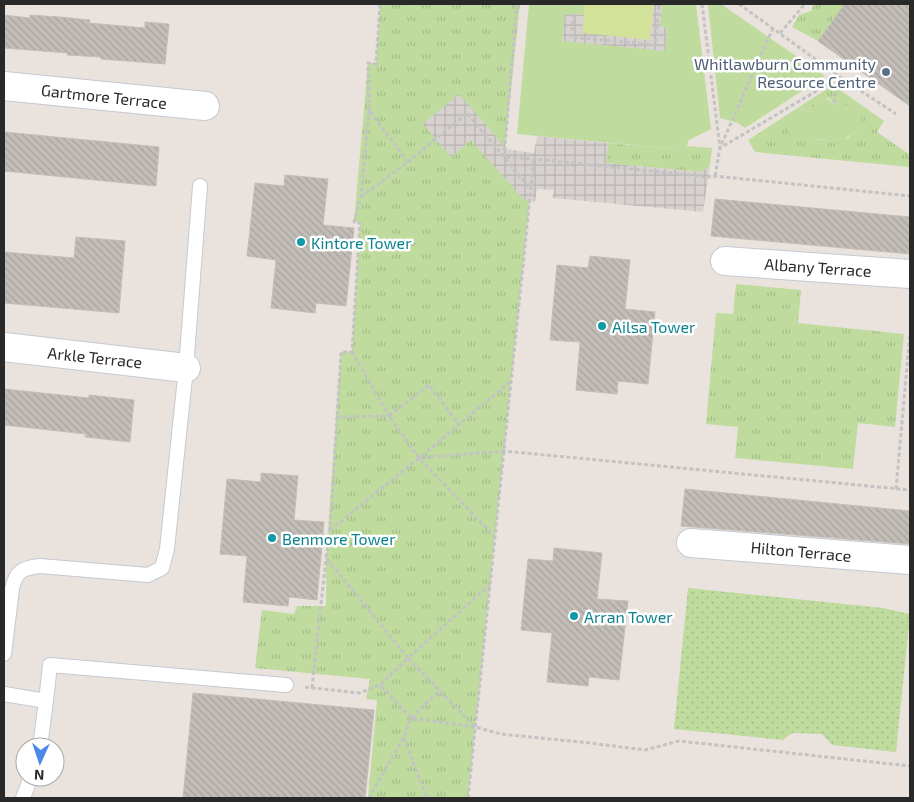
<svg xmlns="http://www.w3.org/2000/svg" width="914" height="802" viewBox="0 0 914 802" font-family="'Exo 2',sans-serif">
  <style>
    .grass { fill: url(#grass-tufts); fill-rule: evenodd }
    .park { fill: #bfdc9e }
    .garden { fill: url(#garden-dots) }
    .pitch { fill: #d2e29b }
    .plaza { fill: url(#plaza-grid) }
    .building { fill: url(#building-back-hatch); stroke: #c5bdb7 }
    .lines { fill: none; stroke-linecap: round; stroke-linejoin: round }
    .service-casing { stroke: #c4cad2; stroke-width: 16 }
    .minor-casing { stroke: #c4cad2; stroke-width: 30 }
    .path { stroke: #c3c3c3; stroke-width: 3; stroke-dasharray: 4 2.5; stroke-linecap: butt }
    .service { stroke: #fff; stroke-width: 14 }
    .minor { stroke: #fff; stroke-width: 28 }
    .service-dot { fill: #5c6f8a; stroke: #fff; stroke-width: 2 }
    .culture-dot { fill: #0f9aa8; stroke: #fff; stroke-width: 2 }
    .labels { text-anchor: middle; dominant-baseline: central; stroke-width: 5; stroke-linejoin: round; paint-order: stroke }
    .service-label { font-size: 16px; fill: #4e5e75; stroke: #fff; text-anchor: end }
    .street-label { font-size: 16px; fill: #292929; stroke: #fff }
    .culture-label { font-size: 16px; fill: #0d838f; stroke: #fff; text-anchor: start }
  </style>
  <defs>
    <pattern id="grass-tufts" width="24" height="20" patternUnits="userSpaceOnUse" patternTransform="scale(1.25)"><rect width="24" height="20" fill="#bfdc9e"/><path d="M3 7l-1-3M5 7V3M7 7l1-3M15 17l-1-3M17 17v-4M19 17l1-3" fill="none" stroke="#a4bd88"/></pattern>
    <pattern id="garden-dots" width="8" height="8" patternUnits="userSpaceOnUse" patternTransform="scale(1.25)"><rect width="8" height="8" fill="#bfdc9e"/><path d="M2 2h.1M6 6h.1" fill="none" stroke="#a4bd88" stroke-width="1.8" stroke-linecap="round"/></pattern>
    <pattern id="plaza-grid" width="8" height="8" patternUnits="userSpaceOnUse" patternTransform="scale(1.25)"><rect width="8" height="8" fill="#d7d2cf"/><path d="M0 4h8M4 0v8" fill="none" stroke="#b9b4b2"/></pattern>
    <pattern id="building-back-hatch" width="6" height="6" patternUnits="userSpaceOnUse" patternTransform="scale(1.25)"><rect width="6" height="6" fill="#c3bdb8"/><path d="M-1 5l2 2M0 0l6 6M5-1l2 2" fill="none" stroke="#a8a29e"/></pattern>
  </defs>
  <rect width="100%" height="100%" fill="#eae2dd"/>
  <g class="grass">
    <path d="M380,4H520L504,156L534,159L468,798H368L377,700L366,699L370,679L255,668L262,610L294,614L297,606H326V558L341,352L352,351L360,223L354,222L368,63H376Z"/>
    <path d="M814,4H845L818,41L792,27L799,15L811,11Z"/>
    <path d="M833,85L884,121L877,132L910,155V167L755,152L748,140ZM828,98L837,105L852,106L859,132L851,134L848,138L832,143L824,139L815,140L800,110L810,112L815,106L817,101Z"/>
    <path d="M608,143L685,150L687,146L712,148L710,166L702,172L606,163Z"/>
    <path d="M736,284L801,290L798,323L904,334L895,427L858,423L853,469L735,458L738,427L706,424L716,313L733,314Z"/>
  </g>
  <g class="park">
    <path d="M529,4H585L584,15L565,14L665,51L667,28L660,26L662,4H696L711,129L689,140L685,150L517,134Z"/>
    <path d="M708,4H721L825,76L745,128L738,123L720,118Z"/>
    <path d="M822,96C827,98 830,101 835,104C840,106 846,104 851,106C864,109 863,122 859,132L851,134L839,143H832L824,139L799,140L792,136L787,130V121L792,112L800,110L810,112C814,107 816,101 822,96Z"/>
  </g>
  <path class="garden" d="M688,588L883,608L910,614L896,752L832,745L822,734L792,733L783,740L674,729Z"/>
  <path class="pitch" d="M585,4H654L650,40L582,33Z"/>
  <g class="plaza">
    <path d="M654,4H662L660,26L667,28L665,51L562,41L565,14L584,15L582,33L650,40Z"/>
    <path d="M459,94L505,147L511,150L534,153L537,136L608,143L606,163L702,172L710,166L703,212L552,198L554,190L537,189L535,202L523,199L471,140L451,157L423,124Z"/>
  </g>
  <g class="building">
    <path d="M845,4H910V106L818,41Z"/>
    <path d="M4,15L30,18V15L60,17L90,20L89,23L145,28V22L169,24L165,64L101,59V57L67,55L68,53L4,48Z"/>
    <path d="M4,132L159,147L156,186L4,171Z"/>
    <path d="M285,175L328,179L323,225L354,228L346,306L316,303L315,313L271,308L276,260L247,256L255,183L284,186Z"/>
    <path d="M715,199L910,217V254L711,236Z"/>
    <path d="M76,237L125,241L119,313L4,303V252L74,258Z"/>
    <path d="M590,256L630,260L625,309L655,312L648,384L618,381L617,394L576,390L580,342L550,340L557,265L588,268Z"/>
    <path d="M4,389L89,398V395L134,400L130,442L85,437L86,434L4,425Z"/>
    <path d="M261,473L298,476L294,520L324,522L317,600L289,597L288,606L243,602L247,556L220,554L227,479L261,482Z"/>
    <path d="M685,489L910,511V544L681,526Z"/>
    <path d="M554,548L602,553L597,599L628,601L619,680L589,677L588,686L547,682L552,633L521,630L528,559L553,561Z"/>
    <path d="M193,693L374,710L365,798H183Z"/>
  </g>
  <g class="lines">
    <g class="service-casing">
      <g id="service">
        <path d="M4,654L12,589C16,571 22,568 40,566L148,575L162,568L167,549L186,368L200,186"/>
        <path d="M4,694L46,701L40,747"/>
        <path d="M46,701L50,665L286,685"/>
        <path d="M23,798L31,777"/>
      </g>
    </g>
    <g class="minor-casing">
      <g id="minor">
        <path d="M4,86L205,106"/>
        <path d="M725,261L910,274"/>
        <path d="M4,347L186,368"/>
        <path d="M691,543L910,560"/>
      </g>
    </g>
    <g class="path">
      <path d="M517,4L504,157L534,159L708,177L715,176L910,196"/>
      <path d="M702,4L720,148L840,77"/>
      <path d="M739,4L840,77L896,114"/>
      <path d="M574,14L571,37L655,45L659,4"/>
      <path d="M780,33L805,4"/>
      <path d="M834,103L840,77"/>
      <path d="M369,110L368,63L376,64L380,4"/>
      <path d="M408,162L369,110L361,197L354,222L360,223L352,352H341L330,530L326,558L408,658L490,585"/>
      <path d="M715,176L720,148L773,28"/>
      <path d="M361,197L408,162L467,113L530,188"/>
      <path d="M510,382L419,458L504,451L910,490"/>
      <path d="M336,417L389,416L352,352"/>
      <path d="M419,458L389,416L429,385L459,425"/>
      <path d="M896,489L910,333"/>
      <path d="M330,530L419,458L494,536"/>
      <path d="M305,687L359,693L380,685"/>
      <path d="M312,688L326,558"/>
      <path d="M475,727L411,718L380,685L408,658L475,727L501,734L590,743L645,750L679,741L910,766"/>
      <path d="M404,738L427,798"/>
      <path d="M369,798L404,737L411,718L440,690"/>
      <path d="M468,798L534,159"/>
    </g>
    <use href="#service" class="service"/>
    <use href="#minor" class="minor"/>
  </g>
  <circle class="service-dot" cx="886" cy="72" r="5"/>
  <g class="culture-dot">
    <circle cx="301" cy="242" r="5"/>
    <circle cx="602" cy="326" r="5"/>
    <circle cx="272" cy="538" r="5"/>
    <circle cx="574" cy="616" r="5"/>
  </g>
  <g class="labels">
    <g class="service-label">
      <text x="876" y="63">Whitlawburn Community<tspan x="876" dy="18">Resource Centre</tspan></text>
    </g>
    <g class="street-label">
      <text transform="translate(104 96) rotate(6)">Gartmore Terrace</text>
      <text transform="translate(818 267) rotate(4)">Albany Terrace</text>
      <text transform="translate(95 357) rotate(6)">Arkle Terrace</text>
      <text transform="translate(801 551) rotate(5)">Hilton Terrace</text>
    </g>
    <g class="culture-label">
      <text x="311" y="242">Kintore Tower</text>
      <text x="612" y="326">Ailsa Tower</text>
      <text x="282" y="538">Benmore Tower</text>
      <text x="584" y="616">Arran Tower</text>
    </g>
  </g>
  <rect width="914" height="802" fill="none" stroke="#292929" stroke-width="10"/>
  <g transform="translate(40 762) rotate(183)"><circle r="24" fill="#ffffff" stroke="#a9a9a9"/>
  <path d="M0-4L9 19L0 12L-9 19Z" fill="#4b88e9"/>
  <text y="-8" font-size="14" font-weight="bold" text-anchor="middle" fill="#292929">N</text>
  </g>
</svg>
